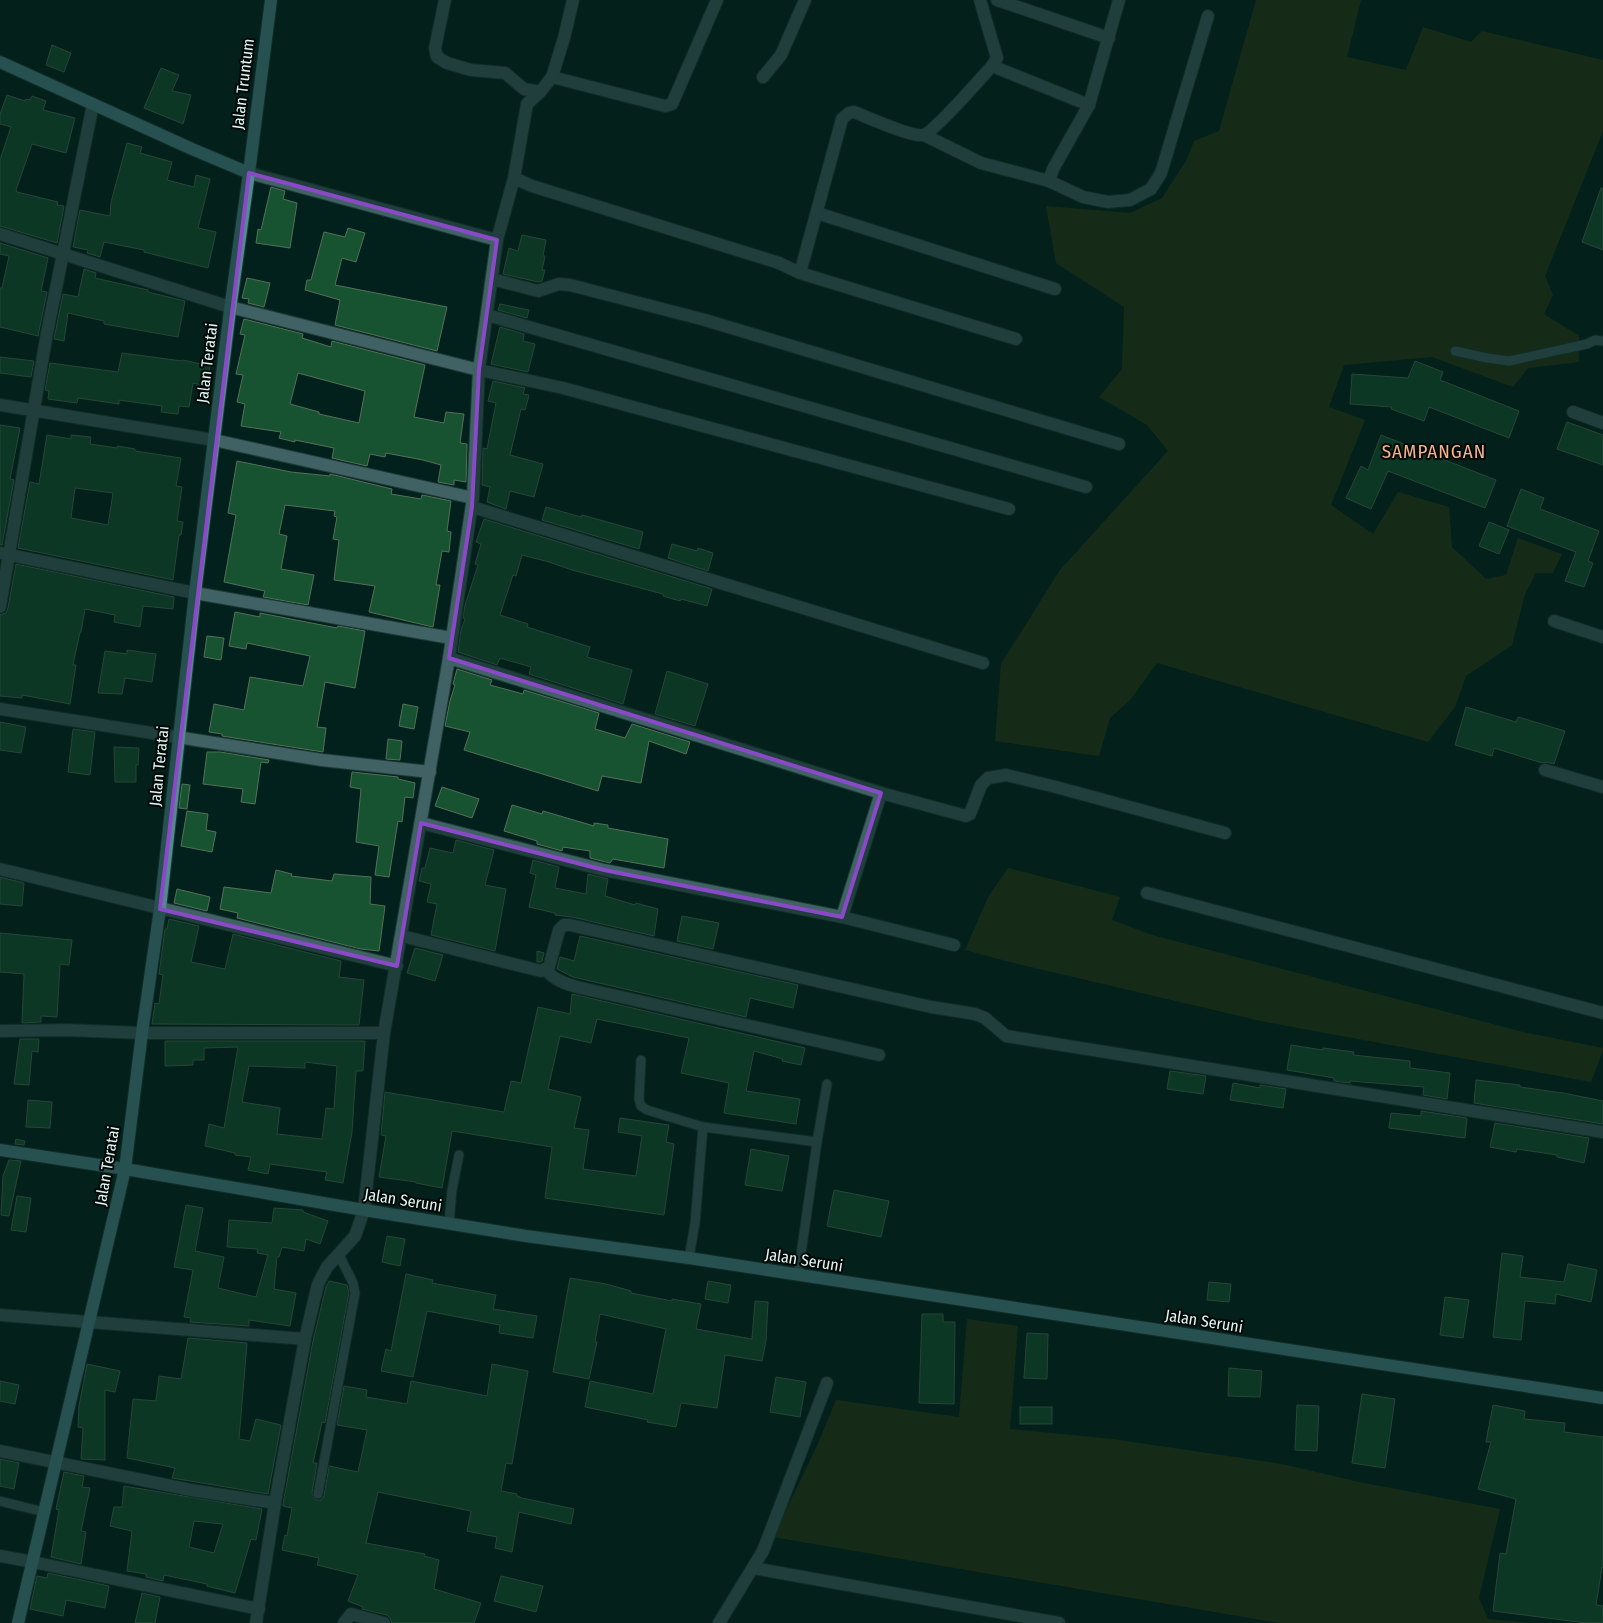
<svg xmlns="http://www.w3.org/2000/svg" width="1603" height="1623" viewBox="0 0 1603 1623" font-family="'Fira Sans Condensed',sans-serif">
  <style>
    .green { fill: #2b3916 }
    .building { fill: #175330; stroke: #53705b; fill-rule: evenodd }
    .lines { fill: none; stroke-linecap: round; stroke-linejoin: round }
    .lane-casing { stroke: #1e3b36; stroke-width: 11 }
    .street-casing { stroke: #1e3b36; stroke-width: 14 }
    .secondary-casing { stroke: #1e3b36; stroke-width: 14 }
    .lane { stroke: #416265; stroke-width: 9 }
    .street { stroke: #416265; stroke-width: 12 }
    .secondary { stroke: #538a90; stroke-width: 12 }
    .marked { fill: none; stroke: #8a4ac7; stroke-width: 4; stroke-linejoin: round }
    .labels { text-anchor: middle; dominant-baseline: central; stroke-width: 4; stroke-linejoin: round; paint-order: stroke }
    .street-label { font-size: 16px; fill: #e2f7f2; stroke: #000907 }
    .quarter-label { font-size: 19px; letter-spacing: 1px; fill: #f9b388; stroke: #000907 }
  </style>
  <rect width="100%" height="100%" fill="#03211c"/>
  <g class="green">
    <path d="M1256,0H1361L1347,57L1406,70L1423,27L1471,42L1482,31L1603,60V131L1545,276L1553,295L1544,314L1579,336V362L1528,368L1513,387L1432,357L1344,365L1329,407L1365,420L1331,505L1373,534L1398,492L1449,507L1452,547L1486,579L1506,575L1518,538L1562,554L1553,573H1536L1525,594L1512,645L1466,676L1455,707L1428,742L1157,663L1131,699L1110,718L1099,756L995,741L1001,664L1060,570L1168,451L1147,425L1099,397L1122,369L1124,307L1056,263L1046,206L1130,213L1162,198L1186,161L1194,141L1219,131Z"/>
    <path d="M1008,868L1120,897L1112,920L1152,935L1523,1032L1603,1048V1050L1591,1082L1261,1021L1010,962L965,950L988,897Z"/>
    <path d="M967,1319L1018,1326L1010,1429L1112,1439L1282,1464L1359,1482L1500,1509L1479,1598L1488,1619L1529,1623H1279L773,1537L817,1446L836,1400L959,1417Z"/>
  </g>
  <g class="building">
    <path d="M52,45L71,53L64,72L46,65Z"/>
    <path d="M161,68L179,75L172,91L191,95L183,124L144,108Z"/>
    <path d="M7,95L25,101L26,99L30,100L32,96L46,101L43,110L75,118L66,153L32,144L16,190L17,192L58,202L57,205L64,206L57,243L0,226V160L11,127L0,124V114Z"/>
    <path d="M127,143L142,147L140,153L172,162L167,180L194,187L196,175L210,179L198,228L216,232L208,268L144,252V250L104,242L100,257L87,253L88,250L73,247L80,210L110,216L111,202Z"/>
    <path d="M271,187L285,191L283,199L297,203L290,248L256,243L258,229L261,230Z"/>
    <path d="M1601,188H1603V250L1582,242Z"/>
    <path d="M348,228L365,233L356,262L342,258L335,285L447,307L437,351L335,325L340,300L305,290L307,280H311L324,232L345,237Z"/>
    <path d="M522,235L546,240L543,256H545L542,270H545L542,281L538,282L503,274L509,248L518,251Z"/>
    <path d="M0,243L48,258L41,291L47,292L38,336L0,327V288H2L9,256L0,254Z"/>
    <path d="M84,269L96,273L95,278L148,290V292L185,301L178,337L104,324V321L68,313L64,341L54,339L63,294L78,297Z"/>
    <path d="M247,278L270,283L264,307L248,303L249,299L242,298Z"/>
    <path d="M500,304L529,310L527,318L498,310Z"/>
    <path d="M244,319L303,334L302,338L331,347L332,341L425,365L414,417L444,423L446,412L464,414L460,443L467,444L466,482L454,480V485L438,482L441,465L423,460L386,453L385,457L370,454L367,466L332,458L334,448L295,440V442L279,438L281,432L241,426L245,404L237,402L243,375L236,374L245,335L240,334ZM298,373L365,391L359,423L319,414V412L290,404Z"/>
    <path d="M500,327L524,334L523,341L535,344L528,372L491,364Z"/>
    <path d="M122,353L182,361L183,360L210,366L205,386L193,383L189,407L179,406L178,414L161,412L162,406L119,400V404L78,398L77,403L48,399L49,391L45,390L50,363L118,372Z"/>
    <path d="M0,357L34,361L31,377L0,373Z"/>
    <path d="M1415,361L1443,372L1440,380L1519,411L1509,438L1429,407L1424,421L1391,409L1392,407L1350,404L1352,374L1408,378Z"/>
    <path d="M493,381L525,388L523,394L529,395L525,410L521,409L510,455L543,464L534,497L510,491L506,509L487,502L490,487L482,485L483,448L487,449L496,403L488,401Z"/>
    <path d="M1567,422L1603,435V465L1557,449Z"/>
    <path d="M0,425L20,428L10,479L14,480L2,545H0Z"/>
    <path d="M47,435L71,439V435L91,437L90,444L117,448V446L135,449V451L181,458L176,486L182,487L177,521L183,522L181,535H179L173,580L18,548L30,482L39,484ZM75,488L113,493L108,525L71,518Z"/>
    <path d="M1381,435L1496,480L1485,508L1388,471L1371,509L1346,498L1361,466L1368,470Z"/>
    <path d="M237,461L291,472L330,476V474L392,489L391,494L421,499L422,495L451,501L447,531L451,532L449,552L442,551L436,585H440L433,627L369,612L375,586L334,580L339,540L333,539L337,517L334,516L335,511L285,505L279,534L287,536L281,569L314,575L308,605L263,597L265,591L224,582L236,515L228,513Z"/>
    <path d="M1521,489L1544,498L1540,509L1599,531L1588,561L1593,563L1584,587L1565,581L1576,552L1507,526Z"/>
    <path d="M546,507L581,517L582,515L643,532L639,549L542,520Z"/>
    <path d="M484,519L712,589L707,606L681,599L680,601L663,596V594L572,570L549,562L522,555L516,576L513,575L500,615L528,624L527,627L590,647L587,657L632,670L623,704L529,674L531,667L500,658L497,665L458,652L461,630L465,619L463,618L465,605L478,565L475,564L481,544L476,542Z"/>
    <path d="M1489,522L1509,530L1499,554L1479,546Z"/>
    <path d="M672,544L697,551L698,548L713,553L708,571L668,558Z"/>
    <path d="M16,564L174,597L173,609L143,606L140,627L114,622L115,615L85,609L81,632H80L73,665H76L70,704L22,695V698L0,696V615L6,613L8,608Z"/>
    <path d="M235,612L260,617V613L337,628L338,626L365,631L355,688L325,682L317,727L326,728L323,752L222,736V734L209,732L214,704L244,710L250,677L303,686L310,656L247,643L246,649L229,646Z"/>
    <path d="M207,636L224,638L221,660L204,657Z"/>
    <path d="M127,650L156,654L152,682L125,678L122,694L98,693L105,651L127,654Z"/>
    <path d="M457,669L492,680L490,685L523,694L524,690L599,713L595,729L625,738L632,724L690,742L686,754L649,741L641,783L602,776L598,791L464,750L470,732L445,726L450,701L455,685L453,684Z"/>
    <path d="M667,671L708,684L695,726L655,714Z"/>
    <path d="M403,704L418,707L414,729L399,726Z"/>
    <path d="M1466,707L1516,722L1518,717L1565,731L1554,764L1547,762L1542,763L1494,748L1492,756L1455,745Z"/>
    <path d="M0,722L26,727L21,753L0,750Z"/>
    <path d="M73,729L95,732L90,775L68,772Z"/>
    <path d="M388,739L402,741L400,760L386,759Z"/>
    <path d="M114,747L139,748L138,765H136V782H115Z"/>
    <path d="M207,752H220L269,760L268,763L261,762L255,804L241,802L243,789L203,784Z"/>
    <path d="M352,772L398,777V779L415,783L413,798L405,797L402,822L398,821L389,877L375,875L379,846L356,842L361,789L350,787Z"/>
    <path d="M182,784L190,785L187,809L179,808Z"/>
    <path d="M442,787L479,799L472,818L435,806Z"/>
    <path d="M512,805L542,814L543,811L594,826V823L608,825V828L668,839L664,868L613,859L610,863L590,858V851L563,847L562,851L537,844V841L504,831Z"/>
    <path d="M187,811L208,814L206,830L216,832L212,852L181,846Z"/>
    <path d="M456,840L494,850L485,885L506,889L495,951L431,935L437,904L427,902L431,884L419,881L422,868H425L430,848L453,853Z"/>
    <path d="M533,860L559,867L555,888L586,894L588,874L608,879L605,896L635,905L636,903L658,909L654,936L572,917L555,915V913L529,907L536,875L530,873Z"/>
    <path d="M276,870L292,874L291,876L332,881L334,874L371,877L370,904L385,906L379,951L361,949L237,918L238,913L220,909L224,887L271,893Z"/>
    <path d="M0,877L24,883L22,906L0,904Z"/>
    <path d="M177,889L210,897L207,911L174,903Z"/>
    <path d="M682,916L719,923L713,949L677,941Z"/>
    <path d="M169,919L199,926L191,962L225,969L233,934L341,961L339,977L364,980L359,1025L152,1024L155,1003L159,1004L163,975L159,974L165,929H167Z"/>
    <path d="M0,933L72,940L69,965L60,964L57,1017L41,1016V1022L22,1023L24,974L0,972Z"/>
    <path d="M580,936L798,985L793,1008L750,998L746,1017L573,977L557,969L560,957L574,961Z"/>
    <path d="M415,948L443,955L435,981L407,973Z"/>
    <path d="M537,951L544,953L542,961L540,962H537Z"/>
    <path d="M572,994L805,1048L801,1065L782,1061L783,1059L754,1051L746,1091L800,1099L796,1124L724,1113L729,1083L681,1073L689,1038L597,1019L591,1043L560,1036L548,1089L581,1097L574,1128L589,1130L583,1169L636,1176L642,1136L618,1132L620,1118L669,1125L666,1142L674,1144L664,1215L545,1198L552,1147L452,1131L442,1188L416,1183V1182L379,1177L386,1136L381,1135L385,1092L504,1112L511,1081L521,1083L538,1007L570,1014Z"/>
    <path d="M20,1039H39L38,1052L32,1051L29,1085L14,1084Z"/>
    <path d="M165,1041H365L363,1071H356L352,1132L343,1183L325,1180L327,1172L270,1164L268,1174L248,1170L251,1157L235,1155V1153L205,1146L209,1124L224,1128L238,1047L204,1048V1060H193V1065L165,1066ZM305,1062L337,1066L334,1109L326,1108L322,1139L277,1134L280,1108L242,1102L249,1066L305,1068Z"/>
    <path d="M1291,1045L1323,1050V1048L1354,1052L1353,1055L1410,1061V1068L1450,1073L1447,1099L1423,1095L1424,1087L1350,1081V1083L1334,1081V1078L1287,1070Z"/>
    <path d="M1170,1071L1206,1076L1203,1094L1167,1089Z"/>
    <path d="M1476,1080L1520,1085V1087L1563,1093L1603,1101V1124L1474,1103Z"/>
    <path d="M1233,1083L1260,1088V1085L1286,1089L1283,1108L1230,1100Z"/>
    <path d="M28,1100L52,1102L50,1128L26,1127Z"/>
    <path d="M1421,1111L1467,1118L1465,1138L1389,1128L1391,1113L1421,1116Z"/>
    <path d="M1495,1123L1589,1138L1584,1163L1557,1157V1155L1517,1149L1516,1152L1490,1147Z"/>
    <path d="M16,1139L25,1141L24,1145L15,1144Z"/>
    <path d="M751,1149L789,1156L782,1191L745,1185Z"/>
    <path d="M9,1160L21,1161L9,1216L1,1215L3,1176Z"/>
    <path d="M834,1190L889,1201L881,1237L827,1226Z"/>
    <path d="M17,1196L31,1198L26,1232L11,1230Z"/>
    <path d="M186,1205L203,1208L195,1251L224,1257L218,1288L256,1297L268,1255L257,1253L258,1249L227,1247L229,1220L272,1223L274,1208L303,1210V1212L328,1221L320,1244L306,1239L304,1251L282,1247L279,1257H277L274,1289L296,1293L290,1326L249,1320V1326L190,1322L191,1318L184,1317L193,1270L174,1267Z"/>
    <path d="M387,1236L405,1239L400,1266L382,1262Z"/>
    <path d="M1502,1253L1523,1256L1520,1277L1564,1282L1568,1264L1597,1270L1591,1302L1556,1294L1555,1304L1525,1301L1521,1340L1493,1337Z"/>
    <path d="M406,1274L433,1280L432,1283L496,1295L493,1309L537,1316L533,1338L499,1333L500,1325L427,1311L413,1377L381,1371L386,1349L391,1351Z"/>
    <path d="M570,1278L606,1284L631,1291V1293L672,1301V1299L701,1304L696,1329L752,1339L755,1301L768,1302L766,1341L762,1361L725,1355L717,1408L681,1403L676,1427L647,1422L648,1420L585,1407L590,1381L653,1394L666,1329L600,1314L595,1342H597L589,1379L553,1372Z"/>
    <path d="M329,1281L347,1285L349,1293L325,1423L322,1422L313,1463H317L312,1493L314,1498L316,1500H321L324,1496L329,1466L358,1472L367,1430L337,1425L344,1386L367,1390L366,1397L407,1404L411,1381L487,1396L492,1364L528,1371L512,1464L506,1463L501,1491L517,1494V1496L522,1498L574,1509L571,1524L519,1512L512,1552L495,1548L497,1537L467,1531L471,1511L378,1492L366,1543L425,1554L424,1556L439,1560L434,1589L481,1603L474,1623H392L390,1618L387,1615L362,1609L363,1607L348,1601L358,1575L317,1565L319,1558L282,1550L285,1535L287,1536L292,1508L283,1506V1504L313,1341L326,1287Z"/>
    <path d="M708,1281L731,1285L728,1303L705,1299Z"/>
    <path d="M1209,1282L1231,1284L1229,1302L1207,1300Z"/>
    <path d="M1445,1297L1469,1300L1463,1338L1440,1335Z"/>
    <path d="M922,1314H943V1322H955L954,1404L919,1403Z"/>
    <path d="M1027,1333L1048,1334L1047,1379L1024,1378Z"/>
    <path d="M188,1338L247,1343L239,1439L250,1441L256,1419L281,1425L268,1494L172,1478L175,1468L127,1458L133,1399L156,1401L159,1376L181,1379Z"/>
    <path d="M87,1364L120,1371L115,1392L105,1390V1460L81,1459L83,1428L78,1427L79,1406Z"/>
    <path d="M1229,1368L1262,1371L1260,1397L1228,1396Z"/>
    <path d="M776,1377L806,1382L800,1417L770,1412Z"/>
    <path d="M0,1381L19,1385L15,1404L0,1401Z"/>
    <path d="M1362,1394L1395,1399L1385,1468L1352,1463Z"/>
    <path d="M1297,1405L1319,1406L1317,1451L1295,1450Z"/>
    <path d="M1493,1405L1525,1411L1524,1419L1565,1423L1564,1432L1603,1437V1568L1602,1567L1596,1605L1603,1606V1623H1586L1493,1611L1500,1553L1506,1554L1516,1499L1478,1489L1491,1442H1486Z"/>
    <rect x="1020" y="1407" width="32" height="17"/>
    <path d="M0,1459L19,1463L14,1489L0,1486Z"/>
    <path d="M64,1472L84,1476L82,1487L90,1488L81,1531L86,1532L81,1564L51,1557L59,1510L56,1509Z"/>
    <path d="M124,1486L262,1509L256,1540L251,1539L235,1593L207,1586V1584L164,1575L163,1581L146,1577V1574L127,1571L132,1531L110,1526L114,1507H122ZM194,1521L223,1524L214,1553L189,1547Z"/>
    <path d="M48,1573L109,1586L105,1608L66,1600L63,1616L30,1609L37,1576L47,1578Z"/>
    <path d="M501,1576L543,1586L536,1612L494,1601Z"/>
    <path d="M142,1593L160,1597L155,1623H135Z"/>
  </g>
  <g class="lines">
    <g class="lane-casing">
      <g id="lane">
        <path d="M1455,351L1487,358L1509,361L1587,344L1595,340L1603,341"/>
        <path d="M641,1060L639,1099L641,1106L647,1110L703,1127L695,1223L689,1258"/>
        <path d="M703,1127L817,1142"/>
        <path d="M449,1224L452,1190L459,1155"/>
        <path d="M798,1275L817,1142L827,1084"/>
        <path d="M318,1494L355,1293L353,1283L339,1255"/>
        <path d="M0,1501L44,1512"/>
      </g>
    </g>
    <g class="street-casing">
      <g id="street">
        <path d="M445,0L435,48L437,57L447,63L471,70L505,73L524,89L540,92"/>
        <path d="M997,0L1109,38"/>
        <path d="M992,66L1089,105"/>
        <path d="M552,77L665,106L672,104L717,0"/>
        <path d="M763,77L781,55L805,0"/>
        <path d="M924,135L981,163L1049,181L1053,169L1089,105L1119,0"/>
        <path d="M249,173L497,240"/>
        <path d="M514,178L527,104L540,92L552,77L564,38L573,0"/>
        <path d="M1049,181L1083,197L1108,202L1130,200L1151,189L1161,173L1208,16"/>
        <path d="M817,213L1055,289"/>
        <path d="M0,234L230,307L479,370L563,388L1009,509"/>
        <path d="M800,273L1016,339"/>
        <path d="M492,279L538,291L559,284L570,285L705,320L1119,444"/>
        <path d="M487,315L1086,487"/>
        <path d="M0,405L214,440L473,498"/>
        <path d="M1573,412L1603,423"/>
        <path d="M472,507L983,663"/>
        <path d="M0,553L195,593L451,638"/>
        <path d="M0,607L47,333L93,104"/>
        <path d="M1554,621L1603,637"/>
        <path d="M449,658L881,793L966,816L970,814L981,785L988,778L1006,775L1056,787L1225,833"/>
        <path d="M0,709L322,760L430,772"/>
        <path d="M1545,770L1603,787"/>
        <path d="M421,823L604,870L842,917L954,945"/>
        <path d="M0,869L397,966"/>
        <path d="M1147,893L1603,1013"/>
        <path d="M842,917L881,793"/>
        <path d="M402,936L541,971L549,967L559,930L564,925H570L931,1007L975,1014L985,1018L1006,1036L1603,1132"/>
        <path d="M545,969C555,981 566,984 581,988L879,1055"/>
        <path d="M0,1031L66,1030L142,1033H384"/>
        <path d="M0,1315L305,1339"/>
        <path d="M0,1451L191,1490L275,1503"/>
        <path d="M0,1556L33,1562L259,1609"/>
        <path d="M753,1568L1059,1623"/>
        <path d="M256,1623L275,1503L305,1339L318,1284L327,1267L355,1236L364,1210L384,1033L449,658L473,498L479,370L497,240L514,178L532,186L779,263L800,273L842,119L849,113L854,112C867,117 913,138 924,135C936,130 981,78 992,66L997,58L980,0"/>
        <path d="M344,1623L351,1614L384,1623"/>
        <path d="M719,1623L763,1551L827,1383"/>
      </g>
    </g>
    <g class="secondary-casing">
      <g id="secondary">
        <path d="M0,62L192,149L249,173L230,310L195,593L160,909L142,1033L125,1169L18,1623"/>
        <path d="M249,173L271,0"/>
        <path d="M0,1150L125,1169L364,1210L526,1236L689,1258L1603,1398"/>
      </g>
    </g>
    <use href="#lane" class="lane"/>
    <use href="#street" class="street"/>
    <use href="#secondary" class="secondary"/>
  </g>
  <path d="M0 0H1603V1623H0ZM249,173L497,240L479,370L472,507L449,658L881,793L842,917L604,870L421,823L397,966L160,909Z" fill="#03211c" fill-opacity=".55" fill-rule="evenodd"/>
  <path class="marked" d="M249,173L497,240L479,370L472,507L449,658L881,793L842,917L604,870L421,823L397,966L160,909Z"/>
  <g class="labels">
    <g class="street-label">
      <text transform="translate(243 84) rotate(-83)">Jalan Truntum</text>
      <text transform="translate(207 363) rotate(-83)">Jalan Teratai</text>
      <text transform="translate(159 766) rotate(-84)">Jalan Teratai</text>
      <text transform="translate(107 1166) rotate(-80)">Jalan Teratai</text>
      <text transform="translate(403 1200) rotate(9)">Jalan Seruni</text>
      <text transform="translate(804 1260) rotate(9)">Jalan Seruni</text>
      <text transform="translate(1204 1321) rotate(9)">Jalan Seruni</text>
    </g>
    <g class="quarter-label">
      <text x="1434" y="451">SAMPANGAN</text>
    </g>
  </g>
</svg>
